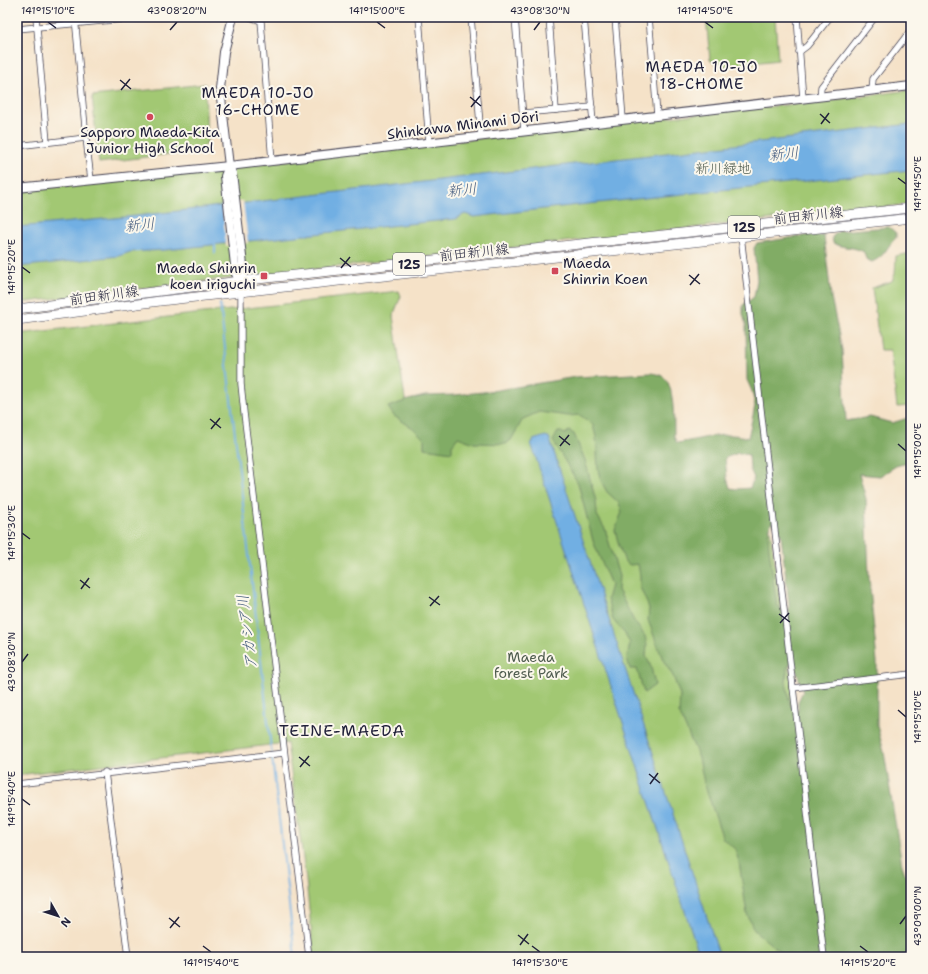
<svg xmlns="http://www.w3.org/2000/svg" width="928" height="974" viewBox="0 0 928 974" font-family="'Shantell Sans','Klee One',sans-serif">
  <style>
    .green { fill: #a2c873; stroke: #627557 }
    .forest { fill: #81ac65; stroke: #526750; fill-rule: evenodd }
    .water { fill: #71afe3; stroke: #4a688f }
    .pier { fill: #f5e2c8 }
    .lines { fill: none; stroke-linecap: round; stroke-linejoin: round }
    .stream { stroke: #71afe3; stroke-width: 2 }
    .street-casing { stroke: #423f50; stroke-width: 7 }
    .secondary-casing { stroke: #423f50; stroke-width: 10 }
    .primary-casing { stroke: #423f50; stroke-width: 10 }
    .street { stroke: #fff; stroke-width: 5.5 }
    .secondary { stroke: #fff; stroke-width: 8 }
    .primary { stroke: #fff; stroke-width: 9 }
    .ticks { fill: none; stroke: #22223b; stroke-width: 1.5 }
    .poi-dot { fill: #d1495b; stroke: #fbf7ec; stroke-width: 1.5 }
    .labels { text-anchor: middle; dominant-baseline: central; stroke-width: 4; stroke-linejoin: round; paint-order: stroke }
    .shield { fill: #fbf7ec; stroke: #636270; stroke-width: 1 }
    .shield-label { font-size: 13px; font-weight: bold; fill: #22223b }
    .street-label { font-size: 14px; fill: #22223b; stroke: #fbf7ec }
    .poi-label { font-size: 14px; fill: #22223b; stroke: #fbf7ec }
    .park-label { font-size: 14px; fill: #4f5c4f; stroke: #fbf7ec }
    .neighbourhood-label { font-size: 15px; letter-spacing: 1px; fill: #22223b; stroke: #fbf7ec }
    .water-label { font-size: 15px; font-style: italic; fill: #425a7e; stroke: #fbf7ec }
    .quarter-label { font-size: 16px; letter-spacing: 1px; fill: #22223b; stroke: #fbf7ec }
    .neatline { fill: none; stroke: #22223b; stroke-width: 1.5 }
    .ticks-label { font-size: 10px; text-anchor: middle; fill: #22223b }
  </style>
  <rect width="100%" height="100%" fill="#fbf7ec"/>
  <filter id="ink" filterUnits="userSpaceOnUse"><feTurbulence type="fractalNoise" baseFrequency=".025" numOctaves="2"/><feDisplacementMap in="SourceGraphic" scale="8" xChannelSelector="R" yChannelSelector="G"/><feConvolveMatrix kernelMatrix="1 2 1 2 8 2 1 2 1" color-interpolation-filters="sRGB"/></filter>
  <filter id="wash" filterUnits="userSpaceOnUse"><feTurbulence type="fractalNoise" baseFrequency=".012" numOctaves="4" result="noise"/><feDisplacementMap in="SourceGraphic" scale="16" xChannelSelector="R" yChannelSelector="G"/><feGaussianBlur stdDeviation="0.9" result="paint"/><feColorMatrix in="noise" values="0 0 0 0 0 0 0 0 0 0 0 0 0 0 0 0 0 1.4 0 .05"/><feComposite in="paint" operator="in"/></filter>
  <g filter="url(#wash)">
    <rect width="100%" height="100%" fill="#f5e2c8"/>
    <g class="green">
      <path d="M706,17H775L778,60L719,67L710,60Z"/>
      <path d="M205,84L207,143L201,150L99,163L92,96Z"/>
      <path d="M911,90V204L196,282L17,303V191L706,113L816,102Z"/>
      <path d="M911,253V406L897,407L890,350H880L872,288L892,281L895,274L896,256Z"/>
      <path d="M399,291L401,296L393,316L406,406L658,379L671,447L726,499L765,494L793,692L818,957H314L306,880L287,743L17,775V334Z"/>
    </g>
    <g class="forest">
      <path d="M889,227L896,233V238C885,248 887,255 872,262L866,259L864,252C853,246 845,249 833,243L832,237L839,231Z"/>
      <path d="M809,235L824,236L831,297L842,350L846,421L870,417L892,423L911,417V462L896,466L880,476L859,474L866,499L869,577L877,662V726L884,752L902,865L910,888H911V957H819L818,956L816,957H794L780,952L754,930L747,914L739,862L735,849L723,839L704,783L699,758L679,713L680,695L673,676L663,660L648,620L649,608L640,587V576L638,564L630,565L625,562L619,546L615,530L622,512L619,503L607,492L601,481L598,470L596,437L593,425L580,415L568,416L539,412L523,419L511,440L506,444L474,443L458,437L452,445V452L424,448V439L413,428L394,416L388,407L408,400L425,396L455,395L492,391L576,377L651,373C657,374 664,375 667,381C674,391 674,424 674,437L677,443C699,440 726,430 748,438L755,406L752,391L747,380L746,325L743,314V305L754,297L757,280L754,248L757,243ZM738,453L749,455L750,469L754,478L750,488L737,489L730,488L727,478L725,458ZM772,521L781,535L789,603V616L777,605L769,549L768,533ZM793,661L803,691L798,702V712L790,705L786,682L787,668Z"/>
      <path d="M569,431L574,434L585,460L596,501L597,515L605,529L619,576L618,590L634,621L645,636L647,645L646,656L651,667L655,685L644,693L637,669H630L627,659L630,643L625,634L613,620L607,599L611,585L593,541L578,483L553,441L558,432H561L565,434Z"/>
    </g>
    <g class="water">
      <path d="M911,124V170L560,207L474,217L465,214L455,219L165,250L130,252L119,256L17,267V227L136,216Z"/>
      <path d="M546,436L547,437H549L720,957H700L531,443L533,442V440Z"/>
    </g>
    <path class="pier" d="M243,201L248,243L226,246L222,203Z"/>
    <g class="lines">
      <g class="stream">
        <path d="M215,242V253"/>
        <path d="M220,304L295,957"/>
      </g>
    </g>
  </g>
  <g filter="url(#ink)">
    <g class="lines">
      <g class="street-casing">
        <g id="street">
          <path d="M36,17L47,142"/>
          <path d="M75,17L86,138L91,180"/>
          <path d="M250,17L261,21L272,161"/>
          <path d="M419,17L429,142"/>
          <path d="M471,17L481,136"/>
          <path d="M515,17L524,131"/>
          <path d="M549,17L556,110"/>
          <path d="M584,17L593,123"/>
          <path d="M615,17L623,119"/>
          <path d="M649,17L657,115"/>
          <path d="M797,17L803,99"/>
          <path d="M17,29L145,17"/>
          <path d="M799,52L807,46L830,17"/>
          <path d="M872,91L873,79L911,30"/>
          <path d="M820,97L821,87L875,17"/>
          <path d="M523,113L592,107"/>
          <path d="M17,146L86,138"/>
          <path d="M740,227L824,957"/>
          <path d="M241,292V384L244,413L309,957"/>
          <path d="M793,688L911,674"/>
          <path d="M105,772L128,957"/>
          <path d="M17,784L284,753"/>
        </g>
      </g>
      <g class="secondary-casing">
        <g id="secondary">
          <path d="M233,17L224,52L220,89L229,166L232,173L244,273L240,281L241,292"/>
          <path d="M229,166L225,176L236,274L240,281"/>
          <path d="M17,188L229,166L911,86"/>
        </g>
      </g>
      <g class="primary-casing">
        <g id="primary">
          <path d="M17,309L240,281L911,208"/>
          <path d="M17,320L160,301L375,277L911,218"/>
        </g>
      </g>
      <use href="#street" class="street"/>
      <use href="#secondary" class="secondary"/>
      <use href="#primary" class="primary"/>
    </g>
  </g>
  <path class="ticks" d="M48,22L56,28M377,22L385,28M705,22L713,28M170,30L177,22M534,30L540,22M120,80L131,89M121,90L130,79M470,97L481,106M471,107L480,96M820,114L830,123M821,124L829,113M898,178L906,184M340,258L351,267M22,267L30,273M341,268L350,257M689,275L700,284M690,285L699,274M210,419L221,428M211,429L220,418M559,436L570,445M898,444L906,451M560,446L569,435M22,533L30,539M80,580L90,588M81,589L89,578M429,597L440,605M430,606L439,596M779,614L790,622M780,623L789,613M22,662L28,654M898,710L906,717M299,757L310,766M300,767L309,756M649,774L660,783M650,784L658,773M22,799L30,805M169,918L180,927M900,924L906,916M170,928L179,917M518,935L529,944M520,945L528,934M203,946L211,952M532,946L540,952M860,946L868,952"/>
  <g class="poi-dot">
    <circle cx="150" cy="117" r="4"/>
    <rect x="551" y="267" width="8" height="8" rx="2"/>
    <rect x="260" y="272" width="8" height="8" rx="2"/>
  </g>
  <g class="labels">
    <g class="shield">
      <rect x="728" y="216" width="32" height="22" rx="3"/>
      <rect x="393" y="253" width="32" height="22" rx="3"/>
    </g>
    <g class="shield-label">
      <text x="744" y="227">125</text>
      <text x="409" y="264">125</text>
    </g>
    <g class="street-label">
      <text transform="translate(463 125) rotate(-7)">Shinkawa Minami Dōri</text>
      <text transform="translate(808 215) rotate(-6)">前田新川線</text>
      <text transform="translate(474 252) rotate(-6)">前田新川線</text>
      <text transform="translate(104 295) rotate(-8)">前田新川線</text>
    </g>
    <g class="poi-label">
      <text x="150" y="132">Sapporo Maeda-Kita<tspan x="150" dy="16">Junior High School</tspan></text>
      <text x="563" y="263" text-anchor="start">Maeda<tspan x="563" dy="16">Shinrin Koen</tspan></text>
      <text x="256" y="268" text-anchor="end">Maeda Shinrin<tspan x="256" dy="16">koen iriguchi</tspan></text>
    </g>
    <g class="park-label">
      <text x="723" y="168">新川緑地</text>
      <text x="531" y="657">Maeda<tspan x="531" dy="16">forest Park</tspan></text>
    </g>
    <g class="neighbourhood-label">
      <text x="702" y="67">MAEDA 10-JO<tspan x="702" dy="17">18-CHOME</tspan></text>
      <text x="258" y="93">MAEDA 10-JO<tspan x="258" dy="17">16-CHOME</tspan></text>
    </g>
    <g class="water-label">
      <text transform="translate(784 154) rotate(-6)">新川</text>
      <text transform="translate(462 190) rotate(-6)">新川</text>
      <text transform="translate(140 225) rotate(-6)">新川</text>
      <text transform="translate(247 632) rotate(-97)">アカシア川</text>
    </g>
    <g class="quarter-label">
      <text x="342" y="730">TEINE-MAEDA</text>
    </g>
  </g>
  <rect width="928" height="974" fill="none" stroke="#fbf7ec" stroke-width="44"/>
  <g transform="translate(58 916) rotate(129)" stroke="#fbf7ec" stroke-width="3" paint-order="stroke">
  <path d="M0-3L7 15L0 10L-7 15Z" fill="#22223b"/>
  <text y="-6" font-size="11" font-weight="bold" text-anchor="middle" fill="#22223b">N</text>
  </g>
  <rect x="22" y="22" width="884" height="930" class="neatline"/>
  <g class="ticks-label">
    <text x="48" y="14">141°15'10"E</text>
    <text x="177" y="14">43°08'20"N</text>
    <text x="377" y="14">141°15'00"E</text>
    <text x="540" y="14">43°08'30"N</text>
    <text x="705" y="14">141°14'50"E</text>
    <text transform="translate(917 184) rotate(-90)" y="4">141°14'50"E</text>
    <text transform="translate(11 267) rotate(-90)" y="4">141°15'20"E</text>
    <text transform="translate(917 451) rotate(-90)" y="4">141°15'00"E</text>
    <text transform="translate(11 533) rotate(-90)" y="4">141°15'30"E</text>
    <text transform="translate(11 662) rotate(-90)" y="4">43°08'30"N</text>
    <text transform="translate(917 717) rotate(-90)" y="4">141°15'10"E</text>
    <text transform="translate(11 799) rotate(-90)" y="4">141°15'40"E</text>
    <text transform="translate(917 916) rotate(-90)" y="4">43°09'00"N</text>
    <text x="211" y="966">141°15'40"E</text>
    <text x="540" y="966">141°15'30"E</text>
    <text x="868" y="966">141°15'20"E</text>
  </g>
</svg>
